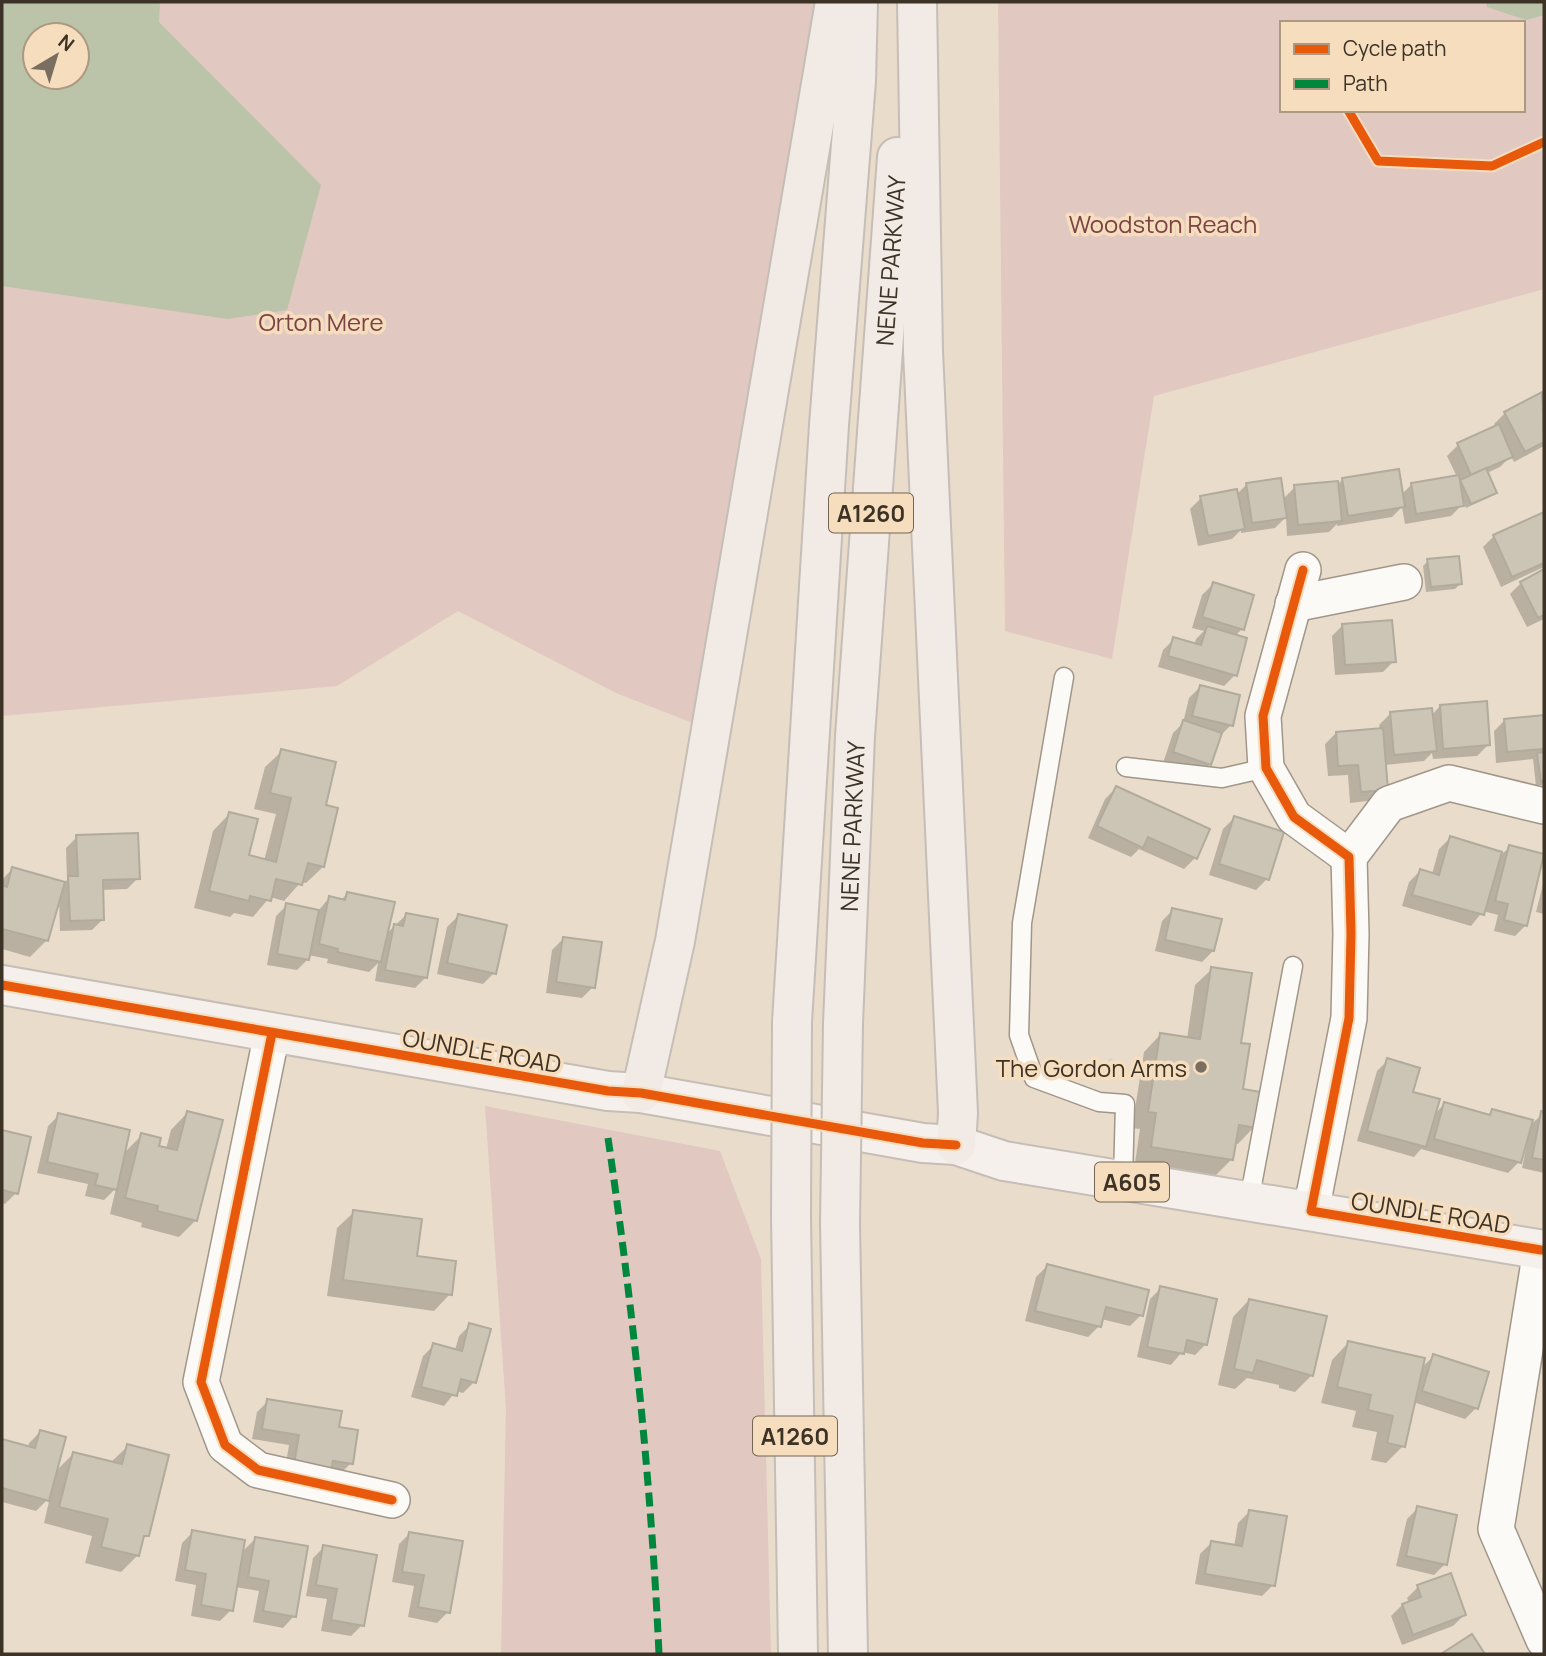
<svg xmlns="http://www.w3.org/2000/svg" width="1546" height="1656" viewBox="0 0 1546 1656" font-family="Manrope,sans-serif">
  <style>
    .green { fill: #e1c8c0; fill-rule: evenodd }
    .water { fill: #bbc3a9; fill-rule: evenodd }
    .shadow { fill: #0003 }
    .building { fill: #ccc5b6; stroke: #b1ab9d; stroke-width: 2 }
    .lines { fill: none; stroke-linecap: round; stroke-linejoin: round }
    .lane-casing { stroke: #a09689; stroke-width: 21 }
    .street-casing { stroke: #a09689; stroke-width: 38 }
    .primary-casing { stroke: #c5beb6; stroke-width: 42 }
    .highway-casing { stroke: #c5beb6; stroke-width: 42 }
    .path { stroke: #d4d0cb; stroke-width: 4.5; stroke-dasharray: 2 5; stroke-linecap: butt }
    .lane { stroke: #fcfaf7; stroke-width: 18 }
    .street { stroke: #fcfaf7; stroke-width: 35 }
    .primary { stroke: #f6f0ec; stroke-width: 38 }
    .highway { stroke: #f2eae4; stroke-width: 38 }
    .highway-bridge-casing { stroke: #c5beb6; stroke-width: 42; stroke-linecap: butt }
    .highway-bridge { stroke: #f2eae4; stroke-width: 38 }
    .quiet { stroke: #00873e; stroke-width: 7; stroke-dasharray: 14 7; stroke-linecap: butt }
    .cycleway-casing { stroke: #f6ddbe; stroke-width: 13 }
    .cycleway { stroke: #e8590c; stroke-width: 9 }
    .poi-dot { fill: #796e60; stroke: #f6ddbe; stroke-width: 2.5 }
    .labels { text-anchor: middle; dominant-baseline: central; stroke-width: 7; stroke-linejoin: round; paint-order: stroke }
    .shield { fill: #f6ddbe; stroke: #746554; stroke-width: 2 }
    .shield-label { font-size: 23px; font-weight: bold; fill: #3c3226 }
    .park-label { font-size: 24px; fill: #7a4345; stroke: #f6ddbe }
    .street-label { font-size: 24px; fill: #3c3226; stroke: #f6ddbe }
    .poi-label { font-size: 24px; fill: #3c3226; stroke: #f6ddbe; text-anchor: end }
  </style>
  <rect width="100%" height="100%" fill="#e9dccb"/>
  <g class="green">
    <path d="M2,2H817L698,725L616,693L458,611L337,686L2,716ZM35,35H77V77H35Z"/>
    <path d="M998,2H1544V289L1154,396L1112,659L1005,631ZM1282,23H1523V110H1282Z"/>
    <path d="M485,1106L720,1151L761,1259L771,1654H501L506,1408Z"/>
  </g>
  <g class="water">
    <path d="M2,2H160L159,22L321,185L287,310L228,319L2,286ZM35,35H77V77H35Z"/>
    <path d="M1486,2H1544V15L1526,20L1487,7Z"/>
  </g>
  <g class="shadow">
    <path d="M1542,395L1544,400V446L1514,462L1511,456L1500,467L1487,473L1495,492L1490,497L1466,508L1464,503L1451,516L1405,524L1402,507L1392,517L1337,526V524L1329,532L1287,536L1286,517L1275,528L1241,533V530L1232,539L1198,546L1190,509L1201,498L1236,495L1247,484L1283,499L1295,487L1337,485L1342,480L1401,495L1411,485L1457,477L1447,456L1458,445L1496,427L1494,424L1505,413Z"/>
    <path d="M1544,514V567L1501,587L1483,547L1494,536Z"/>
    <path d="M1428,561L1460,584L1455,589L1426,592L1423,566Z"/>
    <path d="M1544,571V619L1527,627L1510,594L1521,583Z"/>
    <path d="M1213,584L1242,629L1235,636V675L1224,686L1158,667L1163,650L1174,639L1194,645L1196,639L1204,631L1192,628L1202,595Z"/>
    <path d="M1343,625L1394,661L1383,672L1335,675L1332,636Z"/>
    <path d="M1200,687L1231,725L1220,736L1210,764L1199,775L1163,763L1173,733L1183,723L1189,698Z"/>
    <path d="M1440,706L1488,745L1477,756L1433,759L1432,753L1424,761L1385,765L1387,789L1376,800L1350,803L1348,775L1328,776L1325,744L1336,733L1380,730L1379,725L1390,714L1431,716Z"/>
    <path d="M1544,717V785L1536,786L1533,759L1496,763L1494,731L1505,720Z"/>
    <path d="M282,751L324,806L323,867L306,883L301,882L284,901L270,897L253,917L234,913L230,917L194,908L213,831L229,814L247,856L264,861L276,814L254,809L265,767Z"/>
    <path d="M1116,788L1195,858L1184,869L1139,849L1131,857L1088,838L1105,799Z"/>
    <path d="M1234,818L1267,879L1256,890L1209,875L1223,829Z"/>
    <path d="M77,837L138,878L127,889L101,890L103,919L92,930L60,931L59,900L47,940L30,957L2,949V880L12,869L64,883L67,880L66,848Z"/>
    <path d="M1450,838L1502,854L1510,847L1526,925L1515,936L1494,931L1498,915L1483,911L1471,926L1402,906L1409,882L1420,871L1432,874L1439,849Z"/>
    <path d="M1544,880V914L1536,912Z"/>
    <path d="M348,893L386,934L406,915L426,977L415,988L375,981L378,963L369,972L327,963L328,959L308,955V959L297,970L267,965L276,916L287,905L318,911L329,898L340,901Z"/>
    <path d="M1173,910L1213,951L1202,962L1155,951L1162,921Z"/>
    <path d="M458,916L494,973L483,984L437,974L447,927Z"/>
    <path d="M563,939L593,987L582,998L546,993L552,950Z"/>
    <path d="M1212,969L1239,1044L1241,1090L1254,1127L1238,1144L1234,1143L1232,1159L1215,1176L1135,1163L1140,1129L1132,1128L1144,1052L1160,1035L1187,1039L1195,985Z"/>
    <path d="M1388,1060L1411,1093L1434,1115L1444,1104L1487,1116L1492,1111L1529,1126L1544,1113V1173L1522,1168L1527,1143L1525,1142L1519,1162L1508,1173L1421,1149L1414,1157L1357,1141L1377,1071Z"/>
    <path d="M187,1113L196,1220L179,1237L141,1227L142,1223L110,1214L116,1188L104,1200L85,1196L88,1184L37,1173L48,1126L59,1115L123,1154L142,1135L157,1147L166,1149L171,1130Z"/>
    <path d="M2,1132L29,1139L16,1193L5,1204L2,1203Z"/>
    <path d="M354,1212L415,1257L450,1294L434,1311L327,1296L337,1228Z"/>
    <path d="M1047,1266L1141,1315L1130,1326L1101,1319L1099,1326L1088,1337L1025,1321L1036,1277Z"/>
    <path d="M1161,1288L1206,1344L1195,1355L1182,1352L1171,1365L1137,1357L1150,1299Z"/>
    <path d="M1249,1300L1312,1375L1295,1392L1279,1388V1385L1247,1378L1235,1389L1218,1385L1233,1317Z"/>
    <path d="M470,1325L474,1382L463,1393L456,1391L444,1406L411,1397L423,1356L434,1345L455,1350L459,1336Z"/>
    <path d="M1348,1343L1420,1369L1434,1356L1476,1408L1465,1419L1413,1402L1403,1446L1386,1463L1371,1460L1377,1432L1352,1427L1356,1411L1321,1403L1332,1360Z"/>
    <path d="M268,1401L337,1428L351,1463L340,1474L283,1481L289,1445L252,1439L257,1412Z"/>
    <path d="M40,1432L54,1473L73,1454L110,1463L128,1446L147,1535L141,1541L138,1555L121,1572L85,1563L92,1536L44,1523L50,1497L36,1511L2,1502V1441L28,1448L29,1443Z"/>
    <path d="M1418,1508L1445,1564L1434,1575L1396,1566L1407,1519Z"/>
    <path d="M1249,1512L1273,1585L1262,1596L1195,1584L1200,1554L1211,1543L1234,1547L1238,1523Z"/>
    <path d="M193,1532L241,1553L255,1539L294,1616L283,1628L253,1622L259,1591L235,1587L231,1610L220,1621L191,1616L196,1585L175,1581L182,1543Z"/>
    <path d="M410,1533L448,1612L437,1623L408,1617L414,1586L392,1582L399,1544Z"/>
    <path d="M324,1547L362,1625L351,1636L321,1631L327,1599L306,1596L313,1558Z"/>
    <path d="M1418,1587L1464,1615L1453,1626L1402,1645L1391,1616L1402,1605L1409,1603L1407,1598Z"/>
  </g>
  <g class="building">
    <path d="M1542,392L1544,442L1525,452L1504,412Z"/>
    <path d="M1499,424L1513,457L1471,475L1457,443Z"/>
    <path d="M1486,468L1497,493L1471,504L1460,480Z"/>
    <path d="M1399,469L1405,507L1348,516L1342,478Z"/>
    <path d="M1459,475L1464,506L1416,514L1411,483Z"/>
    <path d="M1281,478L1287,518L1252,523L1246,483Z"/>
    <path d="M1338,481L1342,521L1298,525L1294,485Z"/>
    <path d="M1237,489L1245,529L1208,536L1200,496Z"/>
    <path d="M1544,512V563L1512,577L1493,535Z"/>
    <path d="M1459,556L1462,584L1431,587L1427,559Z"/>
    <path d="M1544,569V615L1538,618L1520,582Z"/>
    <path d="M1213,582L1254,595L1244,630L1202,617Z"/>
    <path d="M1392,620L1396,662L1345,665L1342,624Z"/>
    <path d="M1207,626L1247,638L1237,676L1168,656L1173,637L1201,645Z"/>
    <path d="M1200,685L1240,695L1233,726L1192,716Z"/>
    <path d="M1487,701L1490,745L1443,749L1440,705Z"/>
    <path d="M1432,708L1437,751L1394,755L1390,712Z"/>
    <path d="M1544,715V749L1507,752L1504,719Z"/>
    <path d="M1183,720L1222,733L1211,765L1173,752Z"/>
    <path d="M1383,728L1388,790L1361,792L1358,765L1338,766L1336,732Z"/>
    <path d="M281,749L336,762L326,805L338,808L324,867L308,863L302,885L276,879L271,901L250,896L249,901L209,891L229,812L258,819L249,855L276,862L291,798L270,793Z"/>
    <path d="M1544,752V781L1541,782L1537,753Z"/>
    <path d="M1116,786L1210,829L1197,859L1148,837L1143,848L1097,826Z"/>
    <path d="M1234,816L1284,832L1269,880L1219,864Z"/>
    <path d="M138,833L140,879L103,880L104,920L70,921L68,876H78L76,835Z"/>
    <path d="M1450,836L1502,852L1484,915L1412,895L1420,869L1439,875Z"/>
    <path d="M1509,845L1544,854L1527,926L1504,920L1508,904L1495,901Z"/>
    <path d="M12,867L65,882L48,941L2,929V885L7,887Z"/>
    <path d="M347,892L395,902L381,962L337,952L338,949L319,944L329,896L345,900Z"/>
    <path d="M286,903L319,910L309,960L277,954Z"/>
    <path d="M1172,908L1222,919L1214,951L1165,940Z"/>
    <path d="M406,913L438,919L427,978L385,970L394,924L403,926Z"/>
    <path d="M458,914L507,925L496,974L447,963Z"/>
    <path d="M563,937L602,942L595,988L556,982Z"/>
    <path d="M1211,967L1252,973L1241,1043L1250,1044L1243,1089L1261,1092L1256,1128L1239,1125L1233,1160L1151,1147L1156,1113L1148,1112L1160,1033L1200,1039Z"/>
    <path d="M1387,1058L1420,1068L1413,1092L1440,1099L1426,1147L1367,1131Z"/>
    <path d="M1444,1102L1490,1115L1492,1109L1533,1120L1521,1163L1434,1139Z"/>
    <path d="M187,1111L223,1120L197,1221L157,1211L158,1206L125,1198L141,1133L161,1138L159,1146L177,1150Z"/>
    <path d="M1541,1111L1544,1112V1160L1532,1158Z"/>
    <path d="M58,1113L130,1130L117,1190L95,1185L98,1174L47,1162Z"/>
    <path d="M2,1130L31,1137L18,1194L2,1190Z"/>
    <path d="M353,1210L422,1219L417,1256L456,1261L452,1295L343,1280Z"/>
    <path d="M1047,1264L1149,1290L1143,1316L1106,1307L1101,1327L1035,1311Z"/>
    <path d="M1160,1286L1217,1299L1207,1345L1187,1340L1184,1354L1147,1347Z"/>
    <path d="M1249,1299L1327,1316L1313,1376L1257,1360L1253,1373L1234,1369Z"/>
    <path d="M469,1323L491,1329L476,1383L461,1379L457,1396L421,1387L433,1343L462,1351Z"/>
    <path d="M1348,1341L1425,1358L1405,1447L1387,1443L1393,1416L1368,1410L1371,1395L1337,1387Z"/>
    <path d="M1433,1354L1489,1372L1478,1409L1422,1391Z"/>
    <path d="M267,1399L342,1411L339,1427L358,1430L353,1464L333,1461L330,1476L293,1470L299,1435L262,1429Z"/>
    <path d="M40,1430L66,1437L49,1501L2,1488V1439L35,1448Z"/>
    <path d="M127,1444L169,1455L149,1536H144L139,1556L101,1547L108,1519L59,1507L73,1452L122,1464Z"/>
    <path d="M1417,1506L1457,1515L1447,1565L1406,1556Z"/>
    <path d="M1249,1510L1287,1516L1275,1586L1205,1574L1211,1541L1242,1546Z"/>
    <path d="M192,1530L245,1540L233,1611L201,1605L206,1574L185,1570Z"/>
    <path d="M409,1532L463,1541L450,1613L418,1607L424,1575L402,1572Z"/>
    <path d="M255,1537L308,1546L296,1617L263,1611L269,1581L248,1577Z"/>
    <path d="M323,1545L377,1555L364,1626L331,1620L337,1589L316,1585Z"/>
    <path d="M1451,1573L1466,1615L1413,1635L1402,1604L1421,1597L1417,1585Z"/>
    <path d="M1472,1634L1485,1654H1441Z"/>
  </g>
  <g class="lines">
    <g class="lane-casing">
      <g id="lane">
        <path d="M1064,677L1022,923L1019,1035L1034,1078L1099,1102L1125,1104L1123,1180"/>
        <path d="M1126,767L1222,778L1266,768"/>
        <path d="M1249,1201L1293,966"/>
      </g>
    </g>
    <g class="street-casing">
      <g id="street">
        <path d="M1303,570L1263,716L1266,768L1294,817L1349,857L1351,934L1349,1018L1311,1211"/>
        <path d="M1293,604L1404,582"/>
        <path d="M1349,857L1389,804L1449,783L1544,806"/>
        <path d="M272,1033L201,1382L225,1445L258,1470L392,1500"/>
        <path d="M1541,1250L1496,1529L1544,1640"/>
      </g>
    </g>
    <g class="primary-casing">
      <path id="primary" d="M2,985L608,1091L641,1093L923,1143L956,1145L1004,1161L1544,1250"/>
    </g>
    <g class="highway-casing">
      <g id="highway">
        <path d="M917,2L923,351L958,1113L956,1145"/>
        <path d="M792,1022L829,425L856,81L858,2"/>
        <path id="s1" d="M843,1024L855,736L897,157"/>
        <path d="M641,1093L675,941L835,2"/>
        <path d="M791,1217L798,1654"/>
        <path d="M840,1223L848,1654"/>
      </g>
    </g>
    <path class="path" d="M1110,1059L1116,1078"/>
    <use href="#lane" class="lane"/>
    <use href="#street" class="street"/>
    <use href="#primary" class="primary"/>
    <use href="#highway" class="highway"/>
    <g class="highway-bridge-casing">
      <g id="highway-bridge">
        <path d="M791,1217L792,1022"/>
        <path d="M840,1223L843,1024"/>
      </g>
    </g>
    <use href="#highway-bridge" class="highway-bridge"/>
    <path class="quiet" d="M608,1138C633,1309 651,1481 659,1654"/>
    <g class="cycleway-casing">
      <g id="cycleway">
        <path d="M1348,110L1378,161L1492,166L1544,142"/>
        <path d="M1303,570L1263,716L1266,768L1294,817L1349,857L1351,934L1349,1018L1311,1211L1541,1250"/>
        <path d="M2,985L608,1091L641,1093L923,1143L956,1145"/>
        <path d="M272,1033L201,1382L225,1445L258,1470L392,1500"/>
      </g>
    </g>
    <use href="#cycleway" class="cycleway"/>
  </g>
  <circle class="poi-dot" cx="1201" cy="1067" r="7"/>
  <g class="labels">
    <g class="shield">
      <rect x="829" y="493.5" width="84" height="39" rx="5"/>
      <rect x="1095" y="1162.5" width="74" height="39" rx="5"/>
      <rect x="753" y="1416.5" width="84" height="39" rx="5"/>
    </g>
    <g class="shield-label">
      <text x="871" y="513">A1260</text>
      <text x="1132" y="1182">A605</text>
      <text x="795" y="1436">A1260</text>
    </g>
    <g class="park-label">
      <text x="1163" y="223">Woodston Reach</text>
      <text x="321" y="321">Orton Mere</text>
    </g>
    <g class="street-label">
      <text stroke="none"><textPath href="#s1" startOffset="765">NENE PARKWAY</textPath></text>
      <text stroke="none"><textPath href="#s1" startOffset="198">NENE PARKWAY</textPath></text>
      <text transform="translate(482 1050) rotate(10)">OUNDLE ROAD</text>
      <text transform="translate(1431 1212) rotate(9)">OUNDLE ROAD</text>
    </g>
    <g class="poi-label">
      <text x="1187" y="1067">The Gordon Arms</text>
    </g>
  </g>
  <rect width="1546" height="1656" fill="none" stroke="#3c3226" stroke-width="7"/>
  <rect x="1280" y="21" width="245" height="91" fill="#f6ddbe" stroke="#ac9981" stroke-width="2"/>
  <rect x="1294" y="44" width="35" height="10" fill="#e8590c" stroke="#ac9981" stroke-width="2"/>
  <text x="1343" y="56" font-size="21" fill="#3c3226">Cycle path</text>
  <rect x="1294" y="79" width="35" height="10" fill="#00873e" stroke="#ac9981" stroke-width="2"/>
  <text x="1343" y="91" font-size="21" fill="#3c3226">Path</text>
  <g transform="translate(56 56) rotate(38)"><circle r="33" fill="#f6ddbe" stroke="#ac9981" stroke-width="2"/>
  <path d="M0-5L12 26L0 18L-12 26Z" fill="#796e60"/>
  <text y="-10" font-size="19" font-weight="bold" text-anchor="middle" fill="#3c3226">N</text>
  </g>
</svg>
